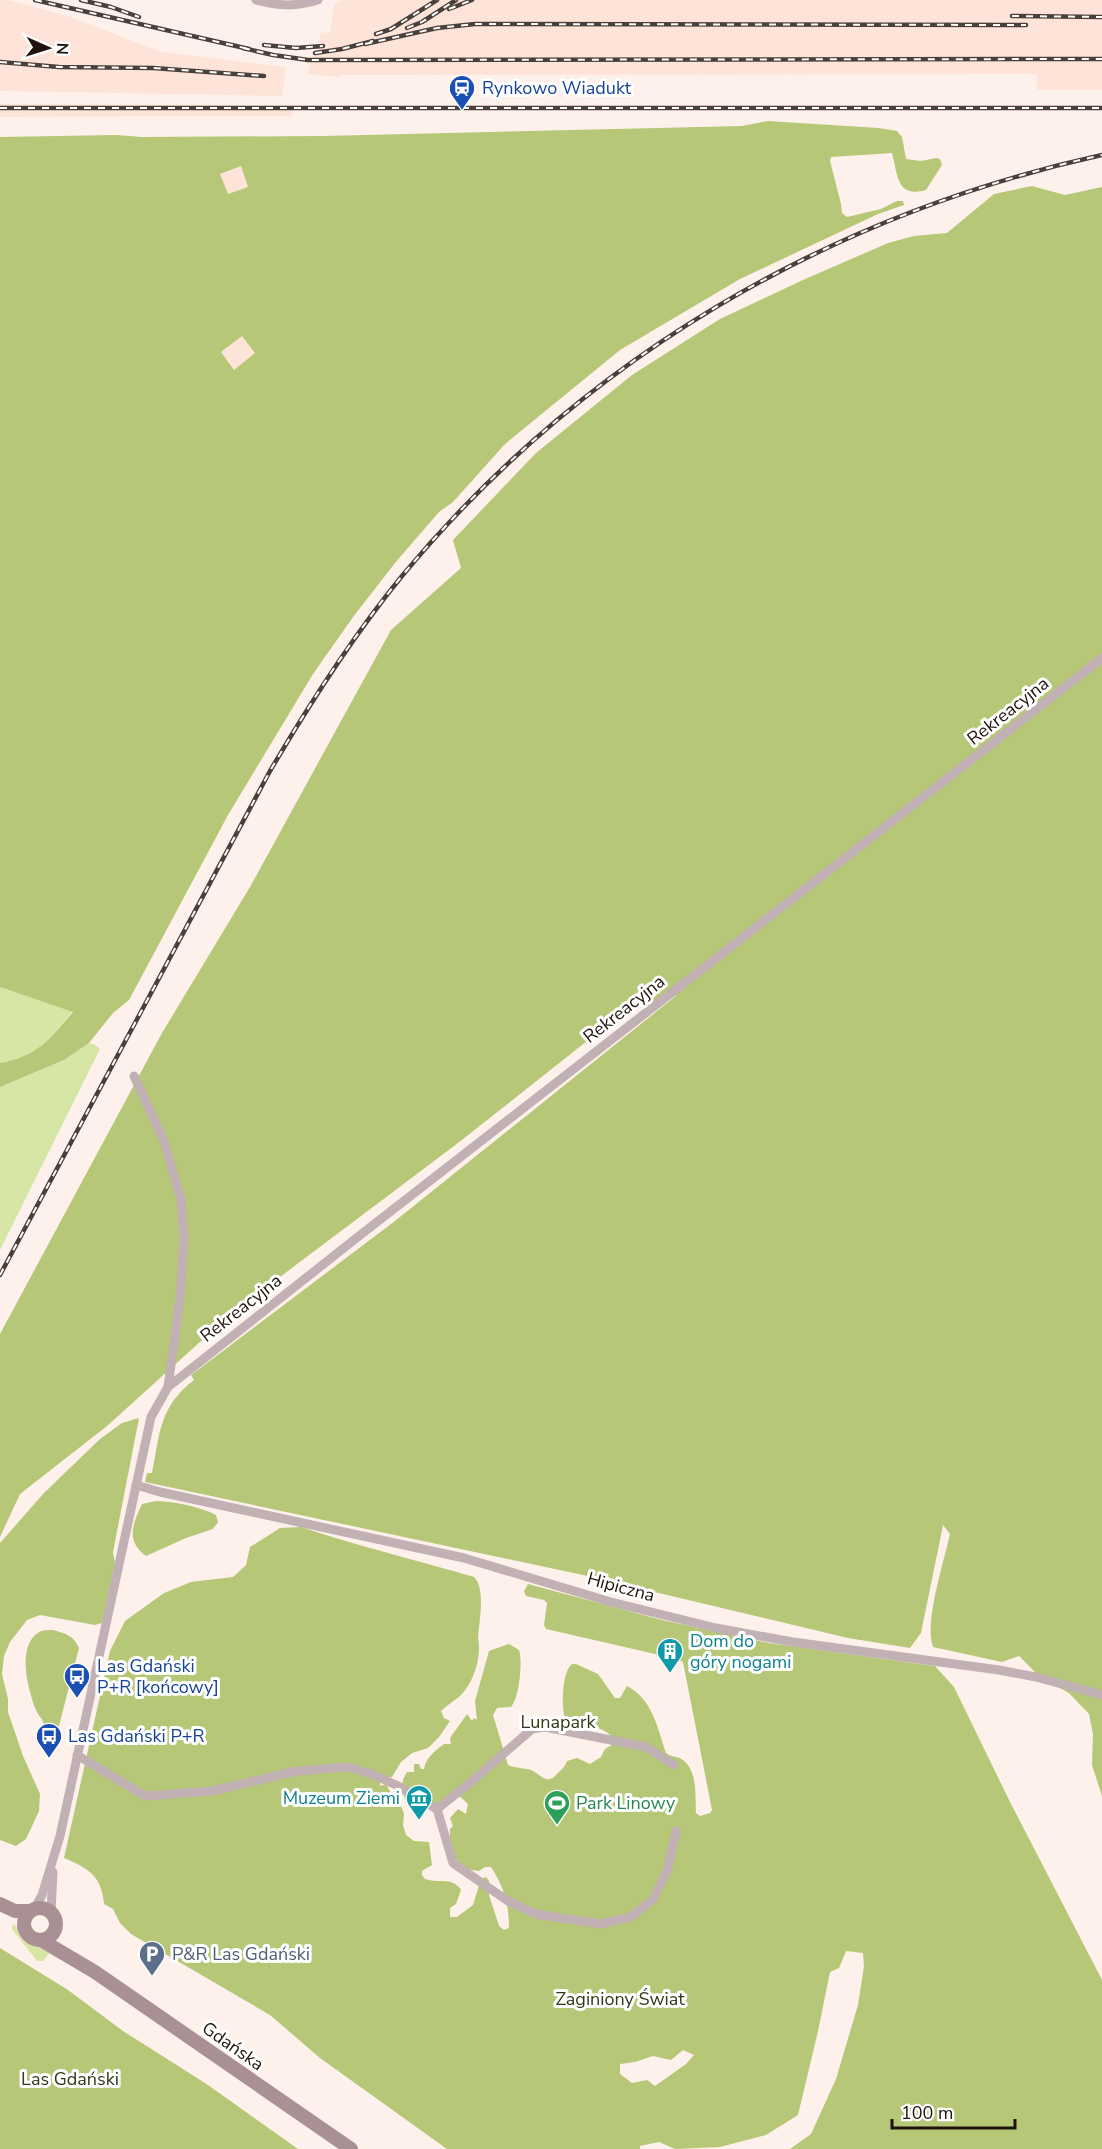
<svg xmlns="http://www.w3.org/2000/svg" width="1102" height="2149" viewBox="0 0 1102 2149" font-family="'Nunito Sans',sans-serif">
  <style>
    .built { fill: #fee4d8 }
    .green { fill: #d7e6a5 }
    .forest { fill: #b6c777; fill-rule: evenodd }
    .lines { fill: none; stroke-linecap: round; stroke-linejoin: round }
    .street { stroke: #c2b1b4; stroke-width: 9 }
    .secondary { stroke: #a99095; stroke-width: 14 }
    .rail-casing { stroke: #4b3f39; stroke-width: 4.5 }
    .rail { stroke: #fff; stroke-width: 2; stroke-dasharray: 7; stroke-linecap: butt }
    .labels { text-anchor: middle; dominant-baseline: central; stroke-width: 6; stroke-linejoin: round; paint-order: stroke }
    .transit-label { font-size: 18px; fill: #164399; stroke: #fff; text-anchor: start }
    .street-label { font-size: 18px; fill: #1f130d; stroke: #fff }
    .culture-label { font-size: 18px; fill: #0d838f; stroke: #fff; text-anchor: start }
    .park-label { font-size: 18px; fill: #323917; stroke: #fff }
    .leisure-label { font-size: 18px; fill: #27864d; stroke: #fff; text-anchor: start }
    .service-label { font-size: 18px; fill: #4e5e75; stroke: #fff; text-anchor: start }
  </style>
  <rect width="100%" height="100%" fill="#fef0ea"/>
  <g class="built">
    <path d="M0,0H9L71,17L161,52L286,67L282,96L0,91Z"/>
    <path d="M343,0H1102V90H1037V74L342,75L341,77L307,74L321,33L330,32L334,4Z"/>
    <path d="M0,104L292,106V116L0,117Z"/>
    <path d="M241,166L248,187L227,194L220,174Z"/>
    <path d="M242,336L256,353L234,370L221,352Z"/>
  </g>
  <g class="green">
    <path d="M0,987L73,1011C48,1039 40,1056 0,1063Z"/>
    <path d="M89,1043L94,1044L100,1049L0,1250V1087L64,1060Z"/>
    <path d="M13,1923L28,1939L45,1945L52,1950L43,1961H37L12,1929Z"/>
  </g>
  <g class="forest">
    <path d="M768,121L879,128L897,131L902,137L906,159L921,161L936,158L940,159L942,165L926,190C896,198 898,175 892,153L831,157L830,161L841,204L842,213L847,217L881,209L897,201H903L904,205L878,214L740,279L620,350L505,444L453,502L439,512L395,563L353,617L313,674L228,815L129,1000L113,1013L89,1043L64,1060L0,1087V1063C39,1056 49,1039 73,1012L0,987V137L116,135L142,137L323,136L742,126ZM241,166L248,187L228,194L220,174ZM242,336L255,353L234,370L221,352Z"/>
    <path d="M1032,186L1065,195L1102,187V1796L1092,1765L1093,1734L1089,1714L1069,1693L1040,1677L1019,1656L1002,1662L933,1647C924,1622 944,1562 950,1534L943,1525L921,1633L910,1648L848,1638L583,1575L145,1482L147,1473H152C160,1433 159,1407 194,1380L191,1375L395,1221L677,995L620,1015L458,1143L232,1313L107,1426L20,1494L0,1537V1334L162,1033L250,887L391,630L461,568L453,540L536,453L632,375L720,319L803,280L888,243L914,236L947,233L994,194Z"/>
    <path d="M139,1418L113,1552L115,1563L102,1623L95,1625L40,1615L27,1620L10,1642L4,1656L2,1674L8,1699V1712L23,1756L40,1794L39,1811L26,1839L16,1846L0,1840V1543L44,1493L100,1439L122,1423Z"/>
    <path d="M156,1501C176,1502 198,1506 216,1515L218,1522L213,1529L186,1538L146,1556C125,1540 133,1524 142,1504Z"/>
    <path d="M301,1527C358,1546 416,1560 474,1577C486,1589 479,1622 478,1638C482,1656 474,1683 460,1696C454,1701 447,1705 441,1711L444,1718L450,1721L439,1737L428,1748L412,1753L401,1762L392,1777L381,1778L380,1786L386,1784L393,1797L397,1795L404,1814L403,1825L406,1835L414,1841L429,1842L432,1865L422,1871V1875L425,1879C439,1884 452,1876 461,1890L456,1904L450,1908V1917H457L473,1905L481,1879L486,1877L489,1881V1895L499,1926L504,1930L509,1928C509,1904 504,1887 491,1867H485L479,1871C455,1869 449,1850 450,1829L453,1826L450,1818L458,1809L466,1814L468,1804L458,1795L432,1806L422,1801H406C401,1789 400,1783 407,1772H414V1764H419L421,1769H424C426,1757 435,1751 444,1744H451L450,1738L467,1714L472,1721L474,1718L477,1720L475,1701L489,1651L509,1644L519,1650C523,1661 519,1699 511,1707L497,1708L493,1715L508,1765C515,1768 521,1768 528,1769C541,1772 545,1788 558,1773C562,1769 565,1767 567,1761L577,1758L590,1764L601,1757L605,1749L615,1743C608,1723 583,1728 566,1722C561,1710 561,1673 572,1664H576L598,1674L615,1698H620L627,1686C653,1700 657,1727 666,1753C671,1757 674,1756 680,1758C698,1768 695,1795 696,1813L700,1816L710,1813L712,1810L683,1662L677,1659L546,1629L544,1625L547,1603L544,1600L526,1596L524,1591L528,1584L662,1620L769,1643L935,1666L954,1687L1010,1802L1102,1980V2149H790L811,2134L836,2079L858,2005L864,1966L863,1953L846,1951L839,1968L830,1972L818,2031L798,2115L766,2135L720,2147L675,2149L659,2142L640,2146V2149H447L320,2058L270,2015L131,1934L120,1923L113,1909L104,1904C102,1876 88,1868 64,1858L110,1651L125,1621L164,1593L191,1582L233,1577L246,1565L250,1547L280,1528ZM683,2050L694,2055L686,2064L655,2086L647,2080L632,2083L620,2074V2064L635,2062L653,2056L671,2060Z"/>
    <path d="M53,1630C65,1633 74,1636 79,1648L51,1757L48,1754C46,1743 47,1733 43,1722C42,1718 38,1715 36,1710C28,1690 16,1646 39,1632C43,1630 49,1630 53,1630Z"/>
    <path d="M0,1948L68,1990L123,2031L208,2085L298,2149H0Z"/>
  </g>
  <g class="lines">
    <g class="street">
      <path d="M256,0C278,6 296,7 318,0"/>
      <path d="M134,1076L164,1141L181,1200L184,1236L180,1298L168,1387"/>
      <path d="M136,1485L160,1492L464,1558L611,1602L716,1628L793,1642L999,1670L1036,1677L1102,1695"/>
      <path d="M77,1755L145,1796L212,1791L297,1771L347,1767L372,1774L396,1785L437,1809L453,1863L508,1901L536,1914L600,1924L631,1917L653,1899L667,1871L676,1831"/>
      <path d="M437,1809L471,1782L532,1729L545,1727L646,1747L674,1765"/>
      <path d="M35,1908L42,1895L60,1836L151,1417L168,1387L359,1236L1102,658"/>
      <path d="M51,1912L53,1872"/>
    </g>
    <g class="secondary">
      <path d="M0,1904L15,1911H29"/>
      <circle cx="40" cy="1924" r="16"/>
      <path d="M41,1940L95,1972L351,2149"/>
    </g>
    <g class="rail-casing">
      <g id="rail">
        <path d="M35,0L249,49"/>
        <path d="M81,0L111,7L139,17"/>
        <path d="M449,9L472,0"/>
        <path d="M1012,16L1102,17"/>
        <path d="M407,28L422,22L456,0"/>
        <path d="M376,34L391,29L437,0"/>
        <path d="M365,44L437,28L475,24L1026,25"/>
        <path d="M264,45L296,48L323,46"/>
        <path d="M243,48L273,55L308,60L1102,59"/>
        <path d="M315,53L342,49L373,41"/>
        <path d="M0,62L59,67L153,68L264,76"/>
        <path d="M0,108H1102"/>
        <path d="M0,1275L270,771C310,703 352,637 402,576C582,359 828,215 1102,155"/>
      </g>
    </g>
    <use href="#rail" class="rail"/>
  </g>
  <defs>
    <g id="station-pin" transform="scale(1.35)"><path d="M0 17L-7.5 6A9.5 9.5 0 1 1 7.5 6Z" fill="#1a4fb4" stroke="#fff"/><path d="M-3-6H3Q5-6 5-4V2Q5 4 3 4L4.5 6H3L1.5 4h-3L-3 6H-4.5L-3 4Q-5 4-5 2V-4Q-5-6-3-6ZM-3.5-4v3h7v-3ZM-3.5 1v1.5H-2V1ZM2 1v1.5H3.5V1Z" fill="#fff"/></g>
    <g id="building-pin" transform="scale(1.35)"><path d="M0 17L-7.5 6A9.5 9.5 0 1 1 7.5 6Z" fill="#0f9aa8" stroke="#fff"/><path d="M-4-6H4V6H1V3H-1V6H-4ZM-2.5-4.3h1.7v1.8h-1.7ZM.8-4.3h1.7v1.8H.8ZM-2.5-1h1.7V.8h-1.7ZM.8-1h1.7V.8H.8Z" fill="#fff"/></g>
    <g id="bus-pin" transform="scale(1.35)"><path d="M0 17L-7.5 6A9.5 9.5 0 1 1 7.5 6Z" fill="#1a4fb4" stroke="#fff"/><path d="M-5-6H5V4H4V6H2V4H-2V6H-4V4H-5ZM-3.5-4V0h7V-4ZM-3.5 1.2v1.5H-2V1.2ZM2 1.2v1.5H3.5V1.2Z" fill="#fff"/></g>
    <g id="museum-pin" transform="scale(1.35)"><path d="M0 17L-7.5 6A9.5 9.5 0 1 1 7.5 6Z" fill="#0f9aa8" stroke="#fff"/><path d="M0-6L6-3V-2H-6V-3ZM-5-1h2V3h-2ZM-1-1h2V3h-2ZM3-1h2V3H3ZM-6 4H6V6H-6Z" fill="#fff"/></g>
    <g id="stadium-pin" transform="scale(1.35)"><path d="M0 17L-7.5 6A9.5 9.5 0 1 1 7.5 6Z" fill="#2e9e5b" stroke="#fff"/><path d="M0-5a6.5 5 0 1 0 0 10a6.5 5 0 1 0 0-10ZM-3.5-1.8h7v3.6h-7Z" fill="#fff"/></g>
    <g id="parking-pin" transform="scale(1.35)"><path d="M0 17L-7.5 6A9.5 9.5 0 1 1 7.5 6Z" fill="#5c6f8a" stroke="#fff"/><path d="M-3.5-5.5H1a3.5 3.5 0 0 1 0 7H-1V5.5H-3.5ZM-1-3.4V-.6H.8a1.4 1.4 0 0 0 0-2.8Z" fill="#fff"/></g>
  </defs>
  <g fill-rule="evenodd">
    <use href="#station-pin" x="462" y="88"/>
    <use href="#building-pin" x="670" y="1651"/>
    <use href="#bus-pin" x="77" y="1676"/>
    <use href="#bus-pin" x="49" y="1736"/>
    <use href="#museum-pin" x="419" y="1798"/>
    <use href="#stadium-pin" x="557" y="1803"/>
    <use href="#parking-pin" x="152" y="1954"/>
  </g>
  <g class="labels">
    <g class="transit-label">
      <text x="482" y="88">Rynkowo Wiadukt</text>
      <text x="97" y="1666">Las Gdański<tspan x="97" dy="21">P+R [końcowy]</tspan></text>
      <text x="68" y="1736">Las Gdański P+R</text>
    </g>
    <g class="street-label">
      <text transform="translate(1008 711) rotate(-38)">Rekreacyjna</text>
      <text transform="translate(624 1009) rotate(-38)">Rekreacyjna</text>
      <text transform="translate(241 1308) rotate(-38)">Rekreacyjna</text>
      <text transform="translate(621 1587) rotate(15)">Hipiczna</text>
      <text transform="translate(233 2046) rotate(35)">Gdańska</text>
    </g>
    <g class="culture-label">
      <text x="690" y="1641">Dom do<tspan x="690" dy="21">góry nogami</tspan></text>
      <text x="400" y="1798" text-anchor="end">Muzeum Ziemi</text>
    </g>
    <g class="park-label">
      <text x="558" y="1722">Lunapark</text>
      <text x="620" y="1999">Zaginiony Świat</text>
      <text x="70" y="2079">Las Gdański</text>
    </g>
    <g class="leisure-label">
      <text x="576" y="1803">Park Linowy</text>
    </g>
    <g class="service-label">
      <text x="172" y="1954">P&amp;R Las Gdański</text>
    </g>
  </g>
  <g transform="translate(48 48) rotate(93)" stroke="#ffffff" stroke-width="4.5" paint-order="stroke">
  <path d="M0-4.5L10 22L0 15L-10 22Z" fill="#1f130d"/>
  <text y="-9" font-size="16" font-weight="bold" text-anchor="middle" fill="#1f130d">N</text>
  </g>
  <path d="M892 2119v9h123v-9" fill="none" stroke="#1f130d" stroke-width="3"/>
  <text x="901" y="2119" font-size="18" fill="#1f130d" stroke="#ffffff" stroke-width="4.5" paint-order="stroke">100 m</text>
</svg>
